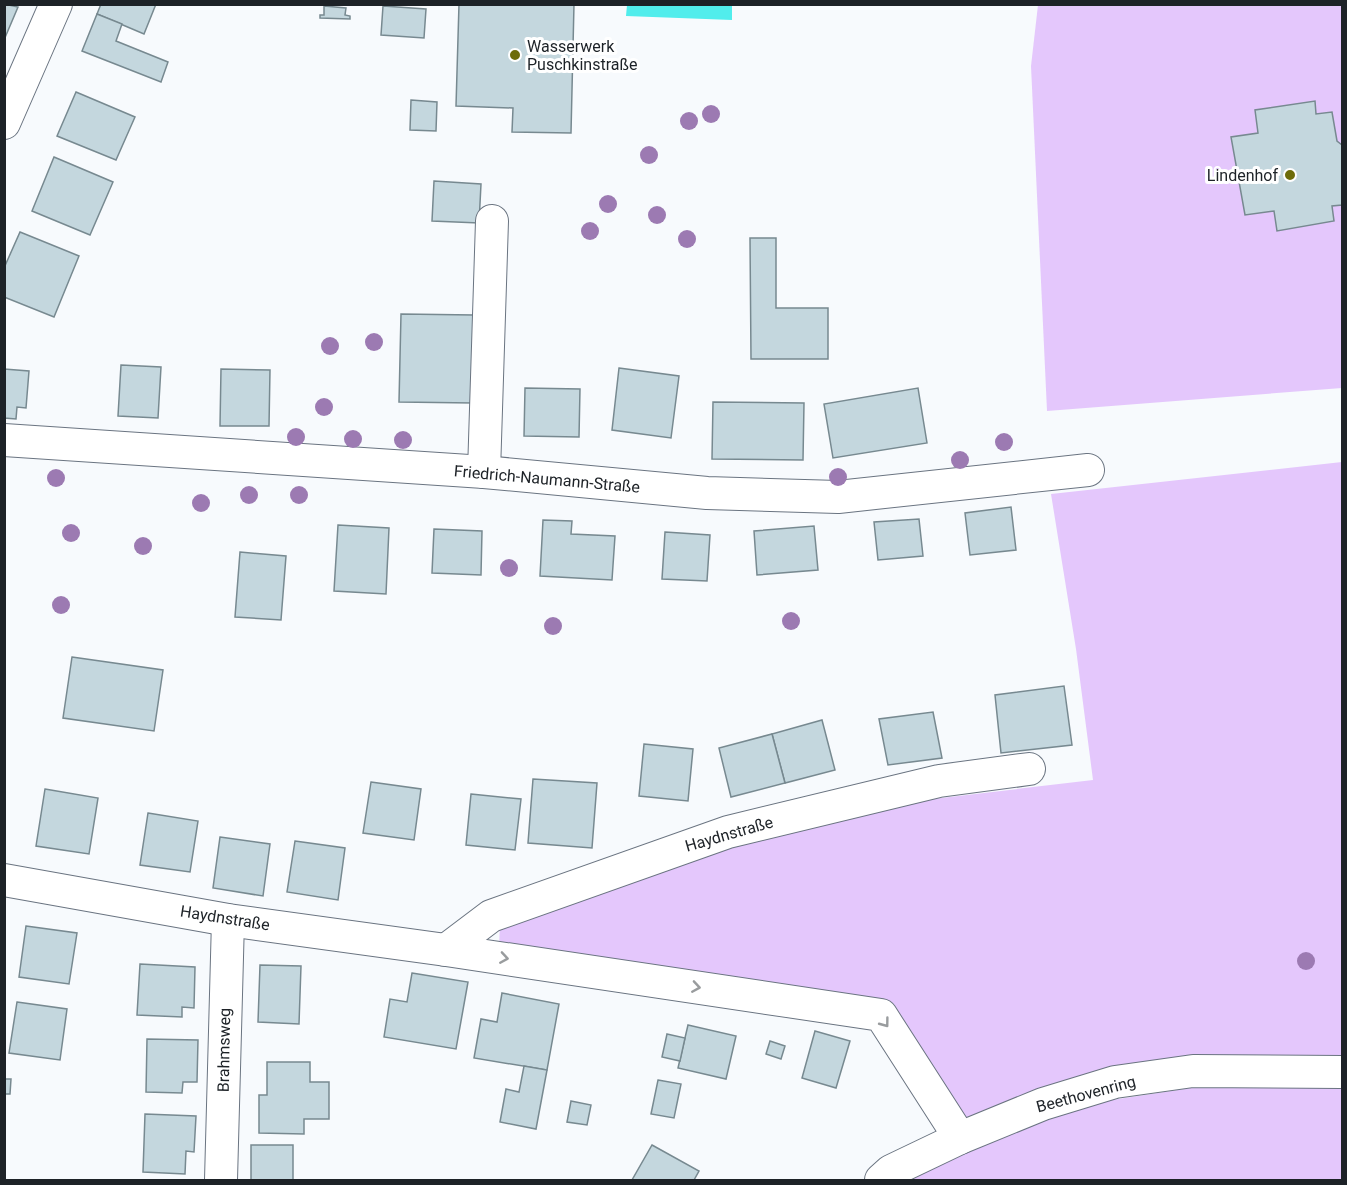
<svg xmlns="http://www.w3.org/2000/svg" width="1347" height="1185" viewBox="0 0 1347 1185" font-family="Roboto,sans-serif">
  <style>
    .green { fill: #e4c7fc }
    .water { fill: #51edec }
    .building { fill: #c4d7de; stroke: #778990; stroke-width: 1.5 }
    .lines { fill: none; stroke-linecap: round; stroke-linejoin: round }
    .minor-casing { stroke: #6a7481; stroke-width: 34 }
    .minor { stroke: #fff; stroke-width: 32 }
    .tree { fill: #9c7ab2 }
    .oneway { stroke: #999c9e }
    .poi-dot { fill: #6d6c0a; stroke: #fff; stroke-width: 2 }
    .labels { text-anchor: middle; dominant-baseline: central; stroke-width: 6; stroke-linejoin: round; paint-order: stroke }
    .poi-label { font-size: 16px; fill: #1d2227; stroke: #fff; text-anchor: start }
    .street-label { font-size: 16px; fill: #1d2227; stroke: #fff }
  </style>
  <rect width="100%" height="100%" fill="#f7fafd"/>
  <g class="green">
    <path d="M1038,5H1342V388L1047,411L1031,66Z"/>
    <path d="M1342,462V1060L967,1120L893,1003L499,949L500,922L727,843L882,805L1093,780L1076,649L1051,494Z"/>
    <path d="M1197,1087L1342,1088V1180H908L981,1144L1051,1118L1112,1100Z"/>
  </g>
  <path class="water" d="M627,5H732V20L626,16Z"/>
  <g class="building">
    <path d="M4,4L18,7L4,40Z"/>
    <path d="M101,4H156L144,34L97,14Z"/>
    <path d="M459,4H574L571,133L512,132L513,108L456,106Z"/>
    <path d="M324,6L346,8L345,15L350,16V19L320,18V15H324Z"/>
    <path d="M383,6L426,9L424,38L381,35Z"/>
    <path d="M97,14L122,24L116,41L168,62L161,82L82,51Z"/>
    <path d="M76,92L135,117L116,160L57,136Z"/>
    <path d="M411,100L437,102L436,131L410,130Z"/>
    <path d="M1315,101L1316,114L1332,112L1337,141L1342,145V205L1332,206L1334,221L1277,231L1274,211L1245,215L1231,137L1258,133L1255,110Z"/>
    <path d="M54,157L113,182L90,235L32,211Z"/>
    <path d="M434,181L481,184L479,223L432,221Z"/>
    <path d="M20,232L79,256L54,317L4,297V268Z"/>
    <path d="M750,238H776V308H828V359H751Z"/>
    <path d="M401,314L474,315L473,403L399,402Z"/>
    <path d="M121,365L161,367L158,418L118,416Z"/>
    <path d="M619,368L679,376L671,438L612,430Z"/>
    <path d="M4,369L29,371L26,408L17,407L16,419L4,418Z"/>
    <path d="M221,369L270,370L269,426H220Z"/>
    <path d="M525,388L580,389L579,437L524,436Z"/>
    <path d="M918,388L927,443L833,458L824,404Z"/>
    <path d="M713,402L804,403L803,460L712,459Z"/>
    <path d="M1011,507L1016,550L970,555L965,513Z"/>
    <path d="M919,519L923,556L878,560L874,522Z"/>
    <path d="M543,520L572,521L571,534L615,536L612,580L540,576Z"/>
    <path d="M338,525L389,528L386,594L334,591Z"/>
    <path d="M814,526L818,570L757,575L754,531Z"/>
    <path d="M434,529L482,531L481,575L432,573Z"/>
    <path d="M665,532L710,535L707,581L662,579Z"/>
    <path d="M240,552L286,556L281,620L235,617Z"/>
    <path d="M72,657L163,670L154,731L63,718Z"/>
    <path d="M1064,686L1072,745L1001,753L995,695Z"/>
    <path d="M933,712L942,758L888,765L879,719Z"/>
    <path d="M822,720L835,770L785,783L772,734Z"/>
    <path d="M772,734L785,783L731,797L719,748Z"/>
    <path d="M644,744L693,749L688,801L639,796Z"/>
    <path d="M533,779L597,783L592,848L528,843Z"/>
    <path d="M371,782L421,789L414,840L363,833Z"/>
    <path d="M45,789L98,798L89,854L36,846Z"/>
    <path d="M471,794L521,799L515,850L466,845Z"/>
    <path d="M148,813L198,821L190,872L140,865Z"/>
    <path d="M220,837L270,844L263,896L213,888Z"/>
    <path d="M295,841L345,848L338,900L287,892Z"/>
    <path d="M26,926L77,933L69,984L19,977Z"/>
    <path d="M140,964L195,967L194,1008L182,1007V1017L137,1015Z"/>
    <path d="M260,965L301,966L299,1024L258,1022Z"/>
    <path d="M412,973L468,982L456,1049L384,1037L390,999L407,1002Z"/>
    <path d="M502,993L559,1004L547,1070L474,1058L481,1019L497,1022Z"/>
    <path d="M17,1002L67,1009L60,1060L9,1053Z"/>
    <path d="M688,1025L736,1036L726,1079L678,1068Z"/>
    <path d="M815,1031L850,1041L836,1088L802,1078Z"/>
    <path d="M667,1034L685,1038L680,1061L662,1057Z"/>
    <path d="M147,1039L198,1040L197,1082H183L182,1093L146,1092Z"/>
    <path d="M770,1041L785,1046L781,1059L766,1054Z"/>
    <path d="M267,1062H310V1082H329V1119H304V1134L259,1133V1095H267Z"/>
    <path d="M524,1066L547,1070L536,1129L500,1122L506,1089L519,1092Z"/>
    <path d="M4,1079H11L10,1094H4Z"/>
    <path d="M658,1080L681,1084L674,1118L651,1114Z"/>
    <path d="M571,1101L591,1105L587,1125L567,1122Z"/>
    <path d="M145,1114L196,1116L194,1152L186,1151L185,1174L143,1172Z"/>
    <rect x="251" y="1145" width="42" height="35"/>
    <path d="M652,1145L699,1171L694,1180H632Z"/>
  </g>
  <g class="lines">
    <g class="minor-casing">
      <g id="minor">
        <path d="M4,123L56,4"/>
        <path d="M4,440L484,472L707,493L838,497L1088,470"/>
        <path d="M484,472L492,221"/>
        <path d="M4,880L228,920L446,950L881,1015L960,1138"/>
        <path d="M446,950L491,916L728,832L939,781L1029,769"/>
        <path d="M221,1180L228,920"/>
        <path d="M881,1180L891,1171L960,1138L1043,1104L1115,1082L1193,1071L1342,1072"/>
      </g>
    </g>
    <use href="#minor" class="minor"/>
  </g>
  <g class="tree">
    <circle cx="711" cy="114" r="9"/>
    <circle cx="689" cy="121" r="9"/>
    <circle cx="649" cy="155" r="9"/>
    <circle cx="608" cy="204" r="9"/>
    <circle cx="657" cy="215" r="9"/>
    <circle cx="590" cy="231" r="9"/>
    <circle cx="687" cy="239" r="9"/>
    <circle cx="374" cy="342" r="9"/>
    <circle cx="330" cy="346" r="9"/>
    <circle cx="324" cy="407" r="9"/>
    <circle cx="296" cy="437" r="9"/>
    <circle cx="353" cy="439" r="9"/>
    <circle cx="403" cy="440" r="9"/>
    <circle cx="1004" cy="442" r="9"/>
    <circle cx="960" cy="460" r="9"/>
    <circle cx="838" cy="477" r="9"/>
    <circle cx="56" cy="478" r="9"/>
    <circle cx="249" cy="495" r="9"/>
    <circle cx="299" cy="495" r="9"/>
    <circle cx="201" cy="503" r="9"/>
    <circle cx="71" cy="533" r="9"/>
    <circle cx="143" cy="546" r="9"/>
    <circle cx="509" cy="568" r="9"/>
    <circle cx="61" cy="605" r="9"/>
    <circle cx="791" cy="621" r="9"/>
    <circle cx="553" cy="626" r="9"/>
    <circle cx="1306" cy="961" r="9"/>
  </g>
  <defs><path id="oneway-chevron" d="M-2-3.5L2.5 0L-2 3.5" fill="none" stroke-width="1.6" stroke-linecap="round" stroke-linejoin="round" transform="scale(1.5)"/></defs>
  <g class="oneway">
    <use href="#oneway-chevron" transform="translate(504 958) rotate(9)"/>
    <use href="#oneway-chevron" transform="translate(696 987) rotate(9)"/>
    <use href="#oneway-chevron" transform="translate(885 1023) rotate(53)"/>
  </g>
  <g class="poi-dot">
    <circle cx="515" cy="55" r="6"/>
    <circle cx="1290" cy="175" r="6"/>
  </g>
  <g class="labels">
    <g class="poi-label">
      <text x="527" y="46">Wasserwerk<tspan x="527" dy="18">Puschkinstraße</tspan></text>
      <text x="1278" y="175" text-anchor="end">Lindenhof</text>
    </g>
    <g class="street-label">
      <text transform="translate(547 479) rotate(5)">Friedrich-Naumann-Straße</text>
      <text transform="translate(729 834) rotate(-16)">Haydnstraße</text>
      <text transform="translate(225 918) rotate(9)">Haydnstraße</text>
      <text transform="translate(224 1050) rotate(-89)">Brahmsweg</text>
      <text transform="translate(1086 1094) rotate(-15)">Beethovenring</text>
    </g>
  </g>
  <rect width="1347" height="1185" fill="none" stroke="#1d2227" stroke-width="12"/>
</svg>
